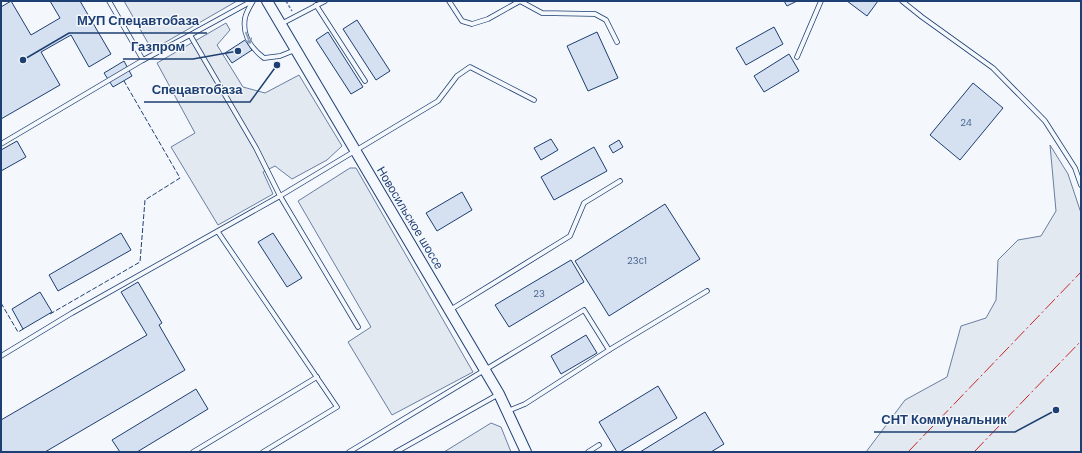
<svg xmlns="http://www.w3.org/2000/svg" width="1082" height="453" viewBox="0 0 1082 453" font-family="'DM Sans',sans-serif">
  <style>
    .green { fill: #e3e9f0; stroke: #687fa3 }
    .building { fill: #d5e0f0; stroke: #1d3f73 }
    .lines { fill: none; stroke-linecap: round; stroke-linejoin: round }
    .service-casing { stroke: #1d3f73; stroke-width: 5.5 }
    .tertiary-casing { stroke: #1d3f73; stroke-width: 12 }
    .path { stroke: #5e769c; stroke-width: 1.5; stroke-dasharray: 3 2; stroke-linecap: butt }
    .service { stroke: #f4f7fb; stroke-width: 4 }
    .tertiary { stroke: #f4f7fb; stroke-width: 10 }
    .fence { stroke: #1d3f73; stroke-width: 1; stroke-dasharray: 5 2; stroke-linecap: butt }
    .power { stroke: #c62828; stroke-width: 1; stroke-dasharray: 14 3 2 3; stroke-linecap: butt }
    .oneway { stroke: #889bb7 }
    .labels { text-anchor: middle; dominant-baseline: central; stroke-width: 3; stroke-linejoin: round; paint-order: stroke }
    .number-label { font-size: 10px; fill: #4b6792 }
    .street-label { font-size: 12px; fill: #1d3f73; stroke: #f4f7fb }
    .leader { fill: none; stroke: #1d3f73; stroke-width: 1.5 }
    .callout-dot { fill: #1d3f73; stroke: #f4f7fb; stroke-width: 1.5 }
    .callout-label { font-size: 13px; text-anchor: middle; font-weight: bold; fill: #1d3f73; stroke: #f4f7fb; stroke-width: 3; stroke-linejoin: round; paint-order: stroke }
  </style>
  <rect width="100%" height="100%" fill="#f4f7fb"/>
  <g class="green">
    <path d="M124,1H237L152,50Z"/>
    <path d="M226,23L230,30L217,45L243,87L265,93L299,75L342,146L327,160L292,179L275,166L263,172L273,194L218,225L171,147L195,133L157,63Z"/>
    <path d="M1050,145L1068,174L1081,213V452H866L905,400L947,377L961,326L986,318L996,300L998,260L1018,240L1041,236L1056,211Z"/>
    <path d="M350,168H356L473,372L392,415L348,342L371,327L298,201Z"/>
    <path d="M491,423L501,427L511,452H444Z"/>
  </g>
  <g class="building">
    <path d="M11,1L31,35L60,18L50,1H80L111,54L89,67L71,35L41,52L60,85L1,119V7Z"/>
    <path d="M784,1H797L787,6Z"/>
    <path d="M847,1H878L867,16Z"/>
    <path d="M357,20L390,71L376,80L343,29Z"/>
    <path d="M774,27L783,44L746,65L736,48Z"/>
    <path d="M328,32L363,87L351,94L316,40Z"/>
    <path d="M597,32L618,78L588,91L567,46Z"/>
    <path d="M245,40L252,50L232,63L225,53Z"/>
    <path d="M789,54L799,71L764,92L754,76Z"/>
    <path d="M124,61L132,76L113,87L104,73Z"/>
    <path d="M973,83L1003,108L960,160L930,135Z"/>
    <path d="M551,139L558,150L541,160L534,148Z"/>
    <path d="M619,140L623,147L613,153L609,146Z"/>
    <path d="M17,141L26,157L1,171V150Z"/>
    <path d="M594,147L607,171L554,200L541,177Z"/>
    <path d="M462,192L472,210L437,231L426,213Z"/>
    <path d="M665,204L700,259L609,316L575,261Z"/>
    <path d="M121,233L131,250L58,291L49,275Z"/>
    <path d="M273,233L302,278L287,287L258,242Z"/>
    <path d="M571,260L584,282L509,327L495,305Z"/>
    <path d="M138,282L162,323L159,325L185,370L45,452H1V420L147,335L121,292Z"/>
    <path d="M40,292L52,312L23,329L12,309Z"/>
    <path d="M586,335L597,353L561,374L551,356Z"/>
    <path d="M658,386L677,418L620,452H617L599,422Z"/>
    <path d="M196,389L208,409L137,452H120L112,440Z"/>
    <path d="M705,412L724,444L711,452H640Z"/>
  </g>
  <g class="lines">
    <g class="service-casing">
      <g id="service">
        <path d="M109,1L143,60"/>
        <path d="M253,1C250,6 246,13 245,18C242,36 251,48 264,58L280,56L295,50"/>
        <path d="M449,1L462,21L472,24L488,19L520,1"/>
        <path d="M520,1L542,13L595,14L606,20L617,42"/>
        <path d="M902,1L922,17L993,68L1045,121L1075,168L1081,185"/>
        <path d="M316,5L365,81"/>
        <path d="M281,24L325,1"/>
        <path d="M190,35L252,1"/>
        <path d="M797,57L821,1"/>
        <path d="M1,144L143,60L190,35L256,148L280,196L358,327"/>
        <path d="M218,232L337,407L263,452"/>
        <path d="M450,310L570,236L584,203L620,181"/>
        <path d="M609,350L707,291"/>
        <path d="M1,356L72,313L280,196L438,101L457,76L470,67L534,100"/>
        <path d="M193,452L317,377"/>
        <path d="M349,452L584,310L609,350L525,404L508,411"/>
        <path d="M396,452L499,394"/>
        <path d="M588,452L599,445"/>
      </g>
    </g>
    <g class="tertiary-casing">
      <path id="tertiary" d="M267,1L499,394L526,452"/>
    </g>
    <path class="path" d="M286,1L292,11"/>
    <use href="#service" class="service"/>
    <use href="#tertiary" class="tertiary"/>
    <g class="fence">
      <path d="M1,303L18,332L25,328"/>
      <path d="M50,314L140,262L145,200L180,178L124,81"/>
    </g>
    <g class="power">
      <path d="M908,452L1081,272"/>
      <path d="M974,452L1081,341"/>
    </g>
  </g>
  <defs><path id="oneway-shaft" d="M-6 0H5M1.5-3L5.5 0L1.5 3" fill="none" stroke-width="1.6" stroke-linecap="round" stroke-linejoin="round"/></defs>
  <use class="oneway" href="#oneway-shaft" transform="translate(248 38) rotate(69)"/>
  <g class="labels">
    <g class="number-label">
      <text x="966" y="122">24</text>
      <text x="637" y="260">23с1</text>
      <text x="539" y="293">23</text>
    </g>
    <g class="street-label">
      <text transform="translate(410 218) rotate(59)">Новосильское шоссе</text>
    </g>
  </g>
  <path class="leader" d="M23 60L69 33H207M238 51L193 59H123M277 65L250 102H144M1056 410L1015 432H874"/>
  <g class="callout-dot">
    <circle cx="23" cy="60" r="4"/>
    <circle cx="238" cy="51" r="4"/>
    <circle cx="277" cy="65" r="4"/>
    <circle cx="1056" cy="410" r="4"/>
  </g>
  <g class="callout-label">
    <text x="138" y="25">МУП Спецавтобаза</text>
    <text x="158" y="51">Газпром</text>
    <text x="197" y="94">Спецавтобаза</text>
    <text x="944" y="424">СНТ Коммунальник</text>
  </g>
  <rect width="1082" height="453" fill="none" stroke="#1d3f73" stroke-width="4"/>
</svg>
